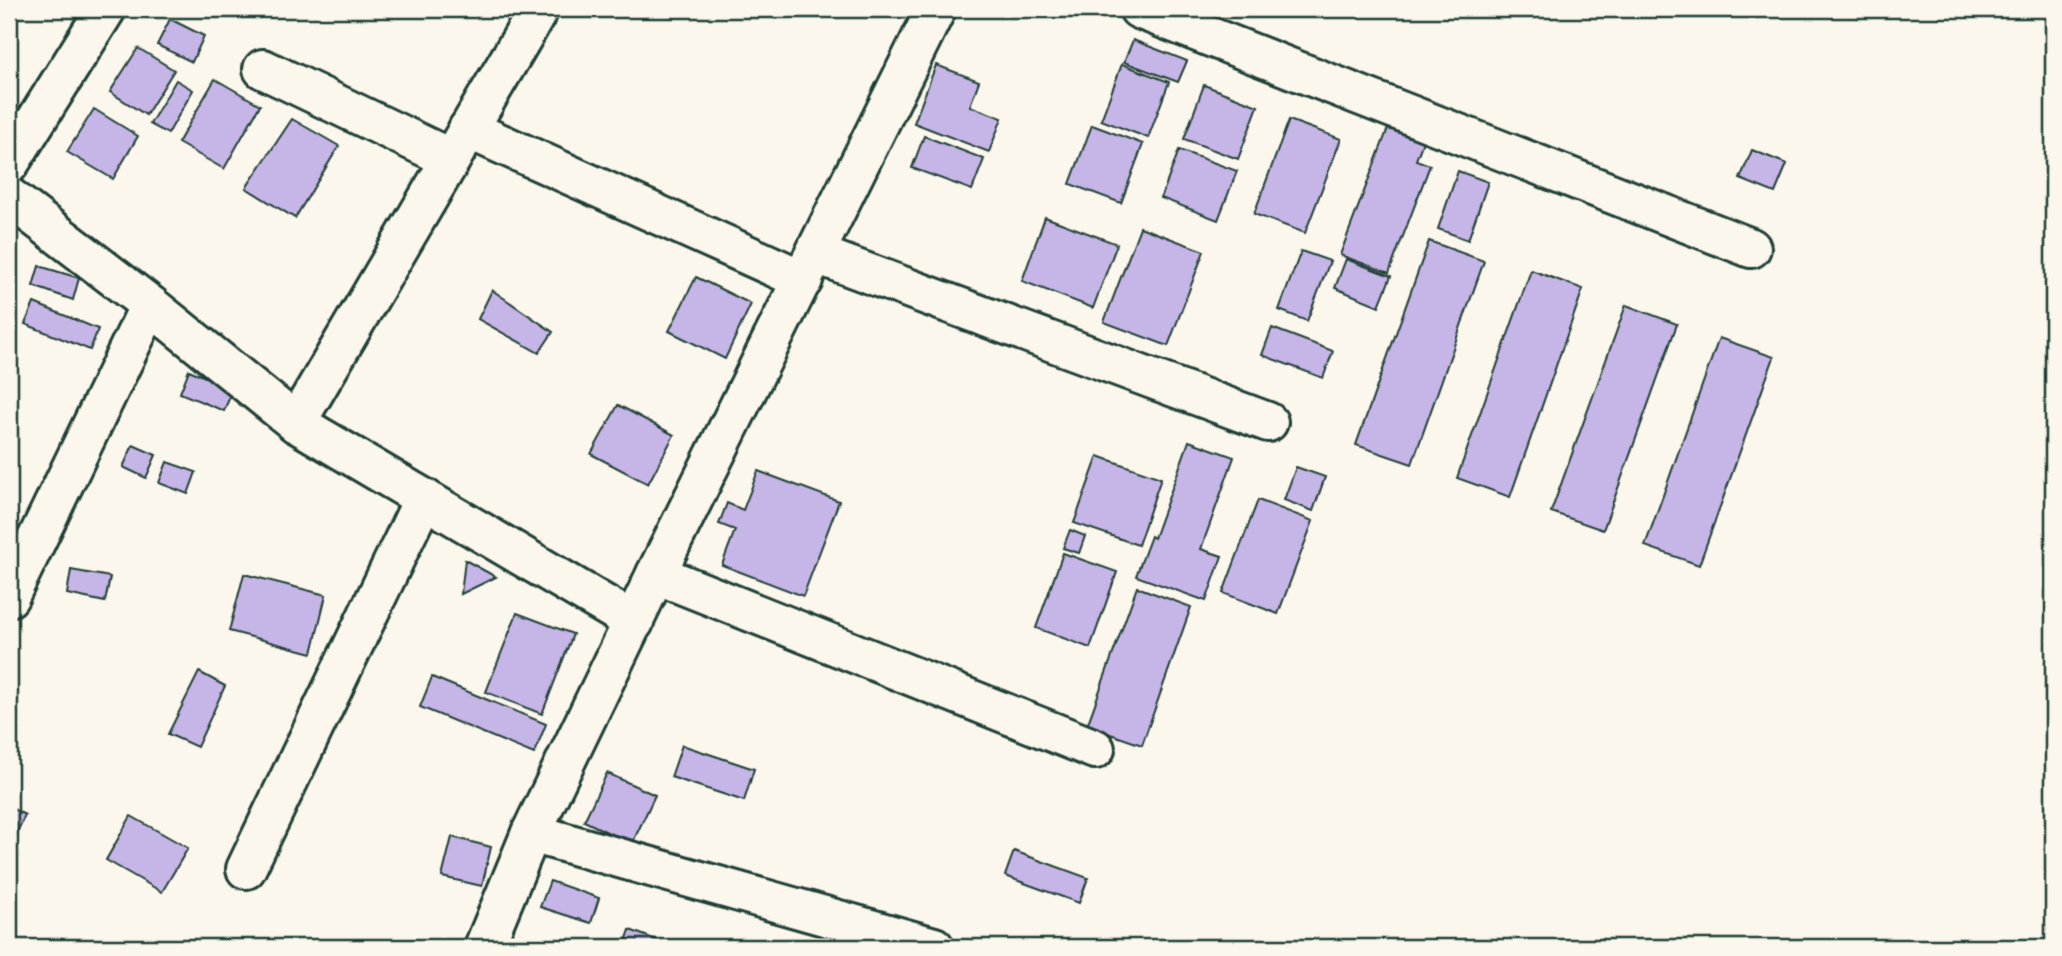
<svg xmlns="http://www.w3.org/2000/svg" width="2062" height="956" viewBox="0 0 2062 956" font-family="'Shantell Sans',sans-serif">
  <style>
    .building { fill: #c6b6e7; stroke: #1f3d34; stroke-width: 2 }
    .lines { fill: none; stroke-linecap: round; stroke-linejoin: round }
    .minor-casing { stroke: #1f3d34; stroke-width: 44 }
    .minor { stroke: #fbf7ec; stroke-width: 38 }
  </style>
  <rect width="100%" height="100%" fill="#fbf7ec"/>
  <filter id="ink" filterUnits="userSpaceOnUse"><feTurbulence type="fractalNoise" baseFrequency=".0143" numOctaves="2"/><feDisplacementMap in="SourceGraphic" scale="14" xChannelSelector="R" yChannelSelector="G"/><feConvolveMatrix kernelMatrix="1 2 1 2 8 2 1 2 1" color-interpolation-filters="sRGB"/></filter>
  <g filter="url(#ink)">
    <g class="building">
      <path d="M170,19L204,36L192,62L157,45Z"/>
      <path d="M1133,40L1187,61L1178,82L1124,62Z"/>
      <path d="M138,48L174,70L146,115L110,92Z"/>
      <path d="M1122,64L1169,82L1148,138L1101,120Z"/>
      <path d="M936,65L979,81L970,106L1002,118L989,152L914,123Z"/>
      <path d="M215,79L260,105L224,169L178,143Z"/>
      <path d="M176,80L193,90L168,134L150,124Z"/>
      <path d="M1204,85L1258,106L1238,159L1184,139Z"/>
      <path d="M94,109L138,136L113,179L67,152Z"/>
      <path d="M292,119L339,146L295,218L246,188Z"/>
      <path d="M1289,120L1341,139L1305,233L1254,214Z"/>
      <path d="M1390,123L1425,136L1416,160L1430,165L1389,273L1340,255Z"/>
      <path d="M1092,125L1143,144L1121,203L1070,184Z"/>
      <path d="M924,136L984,159L972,190L912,168Z"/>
      <path d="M1179,150L1237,171L1218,220L1161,198Z"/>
      <path d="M1752,150L1787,164L1775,193L1740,179Z"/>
      <path d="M1458,171L1488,182L1468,240L1438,229Z"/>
      <path d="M1045,217L1117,244L1093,308L1022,281Z"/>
      <path d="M1140,227L1204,251L1168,346L1104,322Z"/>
      <path d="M1429,241L1484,261L1412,464L1356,445Z"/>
      <path d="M1301,251L1330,261L1307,321L1279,310Z"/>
      <path d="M1346,259L1391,276L1379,306L1335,288Z"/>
      <path d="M39,266L79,278L73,300L33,286Z"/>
      <path d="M1531,270L1583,289L1510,497L1457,478Z"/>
      <path d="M696,277L751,304L725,359L669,331Z"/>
      <path d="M492,290L553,332L539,353L478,319Z"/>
      <path d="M34,303L98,329L90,350L25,324Z"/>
      <path d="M1626,305L1677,324L1603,530L1551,512Z"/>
      <path d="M1272,328L1333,351L1323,378L1262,355Z"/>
      <path d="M1719,338L1774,357L1699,565L1645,546Z"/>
      <path d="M189,370L233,389L224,411L180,393Z"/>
      <path d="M618,405L674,435L648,484L591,454Z"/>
      <path d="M1189,441L1234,457L1201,549L1222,556L1206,601L1136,576L1151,536L1154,538Z"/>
      <path d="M133,445L156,455L146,478L123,467Z"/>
      <path d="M1098,456L1161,478L1138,545L1074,523Z"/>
      <path d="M167,462L196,472L188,494L159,483Z"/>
      <path d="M1296,467L1325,477L1313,511L1284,500Z"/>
      <path d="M758,471L839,501L803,596L722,565L735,530L719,524L727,503L743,510Z"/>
      <path d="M1258,500L1313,521L1278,614L1223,593Z"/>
      <path d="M1070,530L1085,536L1079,553L1063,548Z"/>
      <path d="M1063,553L1117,572L1090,648L1036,628Z"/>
      <path d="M465,560L496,577L461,594Z"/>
      <path d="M71,570L110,577L105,602L67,594Z"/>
      <path d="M244,574L326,595L312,653L229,631Z"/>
      <path d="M1137,587L1191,607L1142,745L1087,726Z"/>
      <path d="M517,613L573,634L542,714L486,692Z"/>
      <path d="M199,672L225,686L197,747L168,734Z"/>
      <path d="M432,677L546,724L534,754L420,707Z"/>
      <path d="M682,745L754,769L744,801L671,777Z"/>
      <path d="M607,773L655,795L632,844L584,821Z"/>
      <path d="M9,807L25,815L13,841L9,839Z"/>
      <path d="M131,816L188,848L162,892L106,860Z"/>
      <path d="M452,837L491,847L482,886L442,877Z"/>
      <path d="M1014,851L1088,878L1079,903L1005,876Z"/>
      <path d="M550,881L599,898L591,923L540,907Z"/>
      <path d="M630,930L659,941L657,947H624Z"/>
    </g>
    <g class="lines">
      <g class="minor-casing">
        <g id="minor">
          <path d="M1139,9L1751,248"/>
          <path d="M263,69L451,159"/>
          <path d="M468,129L803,280"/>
          <path d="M9,164L106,9"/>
          <path d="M9,197L150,305L296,423L634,622"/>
          <path d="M816,254L1268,422"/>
          <path d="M296,423L539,9"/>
          <path d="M656,574L1095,749"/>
          <path d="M9,597L150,305"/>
          <path d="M531,833L934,947"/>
          <path d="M246,869L424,498"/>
          <path d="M484,947L531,833L656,574L936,9"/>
        </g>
      </g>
      <use href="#minor" class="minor"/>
    </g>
  </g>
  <rect width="2062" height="956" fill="none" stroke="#fbf7ec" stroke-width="35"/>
  <rect x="18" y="18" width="2027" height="921" fill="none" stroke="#1f3d34" stroke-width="2.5" filter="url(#ink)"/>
</svg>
